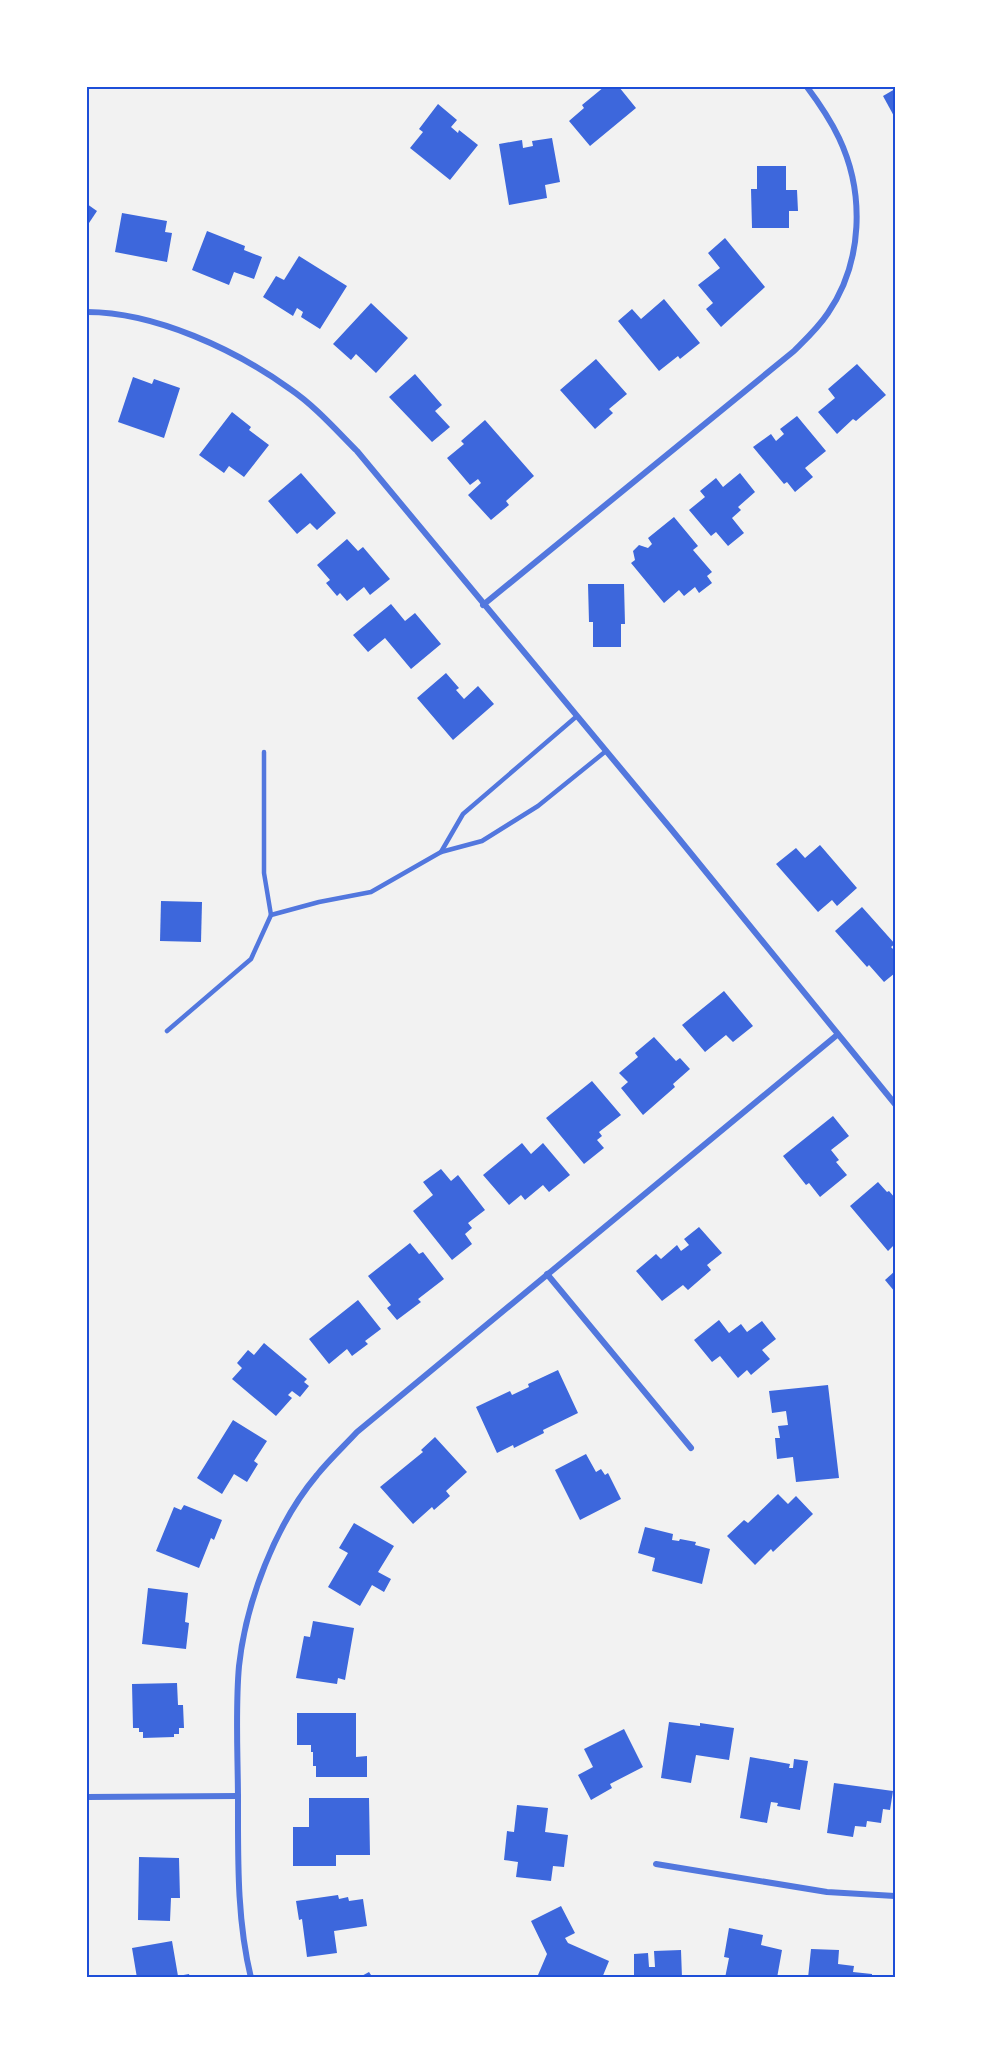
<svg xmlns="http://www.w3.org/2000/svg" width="982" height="2065" viewBox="0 0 982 2065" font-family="'Titillium Web',sans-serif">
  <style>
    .building { fill: #3d67dc }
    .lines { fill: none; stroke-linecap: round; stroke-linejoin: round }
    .service { stroke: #5277de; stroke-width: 4.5 }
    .minor { stroke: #5277de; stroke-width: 6 }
    .neatline { fill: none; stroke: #1d4ed8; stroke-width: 2 }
  </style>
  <rect width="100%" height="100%" fill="#f2f2f2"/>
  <g class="building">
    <path d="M604,87H619L636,108L590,146L569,121L584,108L582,105Z"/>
    <path d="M895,89V118L883,96Z"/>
    <path d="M438,104L457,120L451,127L458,133L459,130L478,145L450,180L410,148L423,132L419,129Z"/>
    <path d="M552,138L560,182L545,185L547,198L509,205L499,144L522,140L523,148L533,146L532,141Z"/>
    <path d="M757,166H786V190H797L798,211H789V228H752L751,189H757Z"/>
    <path d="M87,204L97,211L87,226Z"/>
    <path d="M122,213L167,221L165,232L172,233L167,262L115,252Z"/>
    <path d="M207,231L245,246L244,250L262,257L254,279L234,272L229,285L192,270Z"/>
    <path d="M725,238L765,287L721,327L706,309L713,303L698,285L720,268L708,253Z"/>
    <path d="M299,256L347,286L320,329L301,317L303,312L297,308L293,316L263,297L276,276L284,280Z"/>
    <path d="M664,299L700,343L680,359L678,356L659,371L618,321L632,309L641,319Z"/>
    <path d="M371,303L408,338L376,373L356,354L351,360L333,344Z"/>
    <path d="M596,359L627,394L609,409L613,413L595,429L560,390Z"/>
    <path d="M857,364L886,395L856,421L853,419L837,434L818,412L835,398L828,389Z"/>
    <path d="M415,374L442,405L435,411L450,427L432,442L389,397Z"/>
    <path d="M133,377L152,384L154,379L180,388L164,438L118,422Z"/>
    <path d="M232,412L251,427L249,430L269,445L244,477L229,466L224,473L199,455Z"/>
    <path d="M797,416L826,451L805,468L813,477L795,492L787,482L784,484L753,447L771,434L776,441L784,434L780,429Z"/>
    <path d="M485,420L534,476L506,501L509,505L491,520L468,495L481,483L478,479L470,485L447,458L464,444L461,441Z"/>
    <path d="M301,473L336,513L317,530L310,523L297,534L268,501Z"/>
    <path d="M740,473L755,492L738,507L741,510L732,518L744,533L728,546L716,532L711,536L689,510L705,497L700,491L716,478L723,487Z"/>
    <path d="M674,517L698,546L693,550L712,572L707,576L712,583L699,593L695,587L684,596L679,590L664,603L631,563L635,560L633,551L639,545L648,548L652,544L648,538Z"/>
    <path d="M347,539L358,551L363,547L390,579L370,595L364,587L347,601L340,593L337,596L326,583L330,580L317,565Z"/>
    <path d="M588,584H624L625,624H621V647H593V622H589Z"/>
    <path d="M391,604L405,621L415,613L441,644L411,669L385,638L368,652L353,635Z"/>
    <path d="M446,673L459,688L456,690L464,699L478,686L494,704L453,740L417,698Z"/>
    <path d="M820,845L857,888L837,906L832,900L818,912L776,864L796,848L805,858Z"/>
    <path d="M161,901L202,902L201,942L160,941Z"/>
    <path d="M862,907L895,944L891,947L895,951V973L884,982L869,965L867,967L835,931Z"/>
    <path d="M724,991L753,1026L733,1042L726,1035L705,1052L682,1025Z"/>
    <path d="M654,1037L676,1061L680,1058L690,1069L673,1084L675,1087L643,1115L621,1088L628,1082L619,1073L638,1057L635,1053Z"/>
    <path d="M592,1081L621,1115L599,1132L602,1136L597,1140L604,1148L584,1164L546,1118Z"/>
    <path d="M833,1116L849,1136L831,1150L839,1160L836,1162L847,1175L820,1197L809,1183L806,1185L783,1156Z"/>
    <path d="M522,1143L531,1154L543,1143L570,1175L549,1192L543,1185L525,1200L521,1195L509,1205L483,1175Z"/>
    <path d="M441,1169L451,1181L458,1175L485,1210L468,1223L472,1228L465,1234L472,1244L452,1260L413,1211L433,1195L423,1182Z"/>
    <path d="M878,1182L887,1192L889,1191L895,1198V1244L888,1251L850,1206Z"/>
    <path d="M699,1227L722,1253L707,1265L711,1270L688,1290L683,1285L662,1301L636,1271L656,1254L661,1259L677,1245L681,1251L689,1245L684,1239Z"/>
    <path d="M410,1243L419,1254L423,1252L444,1279L418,1299L421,1302L397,1320L387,1308L391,1305L368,1276Z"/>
    <path d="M895,1271V1292L885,1280Z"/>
    <path d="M358,1300L381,1329L365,1341L368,1344L352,1356L347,1349L329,1364L309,1339Z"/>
    <path d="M719,1320L729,1333L741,1324L747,1332L762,1321L776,1339L762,1350L770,1359L751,1375L747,1370L738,1378L720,1356L712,1362L694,1340Z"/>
    <path d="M264,1343L307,1379L304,1382L309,1386L300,1397L292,1391L288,1395L292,1398L276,1416L232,1379L242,1368L237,1363L248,1350L254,1355Z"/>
    <path d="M558,1370L578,1413L543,1430L544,1433L514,1448L513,1445L497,1453L476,1407L510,1391L512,1395L529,1387L528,1384Z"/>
    <path d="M828,1385L839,1478L796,1482L793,1457L777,1459L775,1438H780L778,1426L788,1425L786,1411L772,1413L769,1391Z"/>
    <path d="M233,1420L267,1441L254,1461L258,1464L247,1482L234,1474L222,1494L197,1478Z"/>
    <path d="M435,1437L467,1472L446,1491L450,1496L434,1510L432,1507L413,1524L380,1487L423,1452L421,1450Z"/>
    <path d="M586,1454L596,1472L601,1469L605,1475L608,1473L621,1499L580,1520L555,1470Z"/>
    <path d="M778,1494L788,1504L796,1496L813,1514L773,1552L771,1549L755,1565L727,1536L744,1520L748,1523Z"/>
    <path d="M184,1505L222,1520L214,1540L211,1538L199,1568L156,1551L174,1507L181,1510Z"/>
    <path d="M354,1523L394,1546L378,1572L391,1579L384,1592L372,1585L360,1606L328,1587L348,1553L339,1548Z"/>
    <path d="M645,1527L673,1534L672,1540L679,1541L680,1539L696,1542L695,1545L710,1549L702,1584L652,1571L655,1558L638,1553Z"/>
    <path d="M148,1588L188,1593L185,1622L189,1623L186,1649L142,1644Z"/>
    <path d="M313,1621L354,1628L345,1680L338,1678L337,1684L296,1678L304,1636L310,1637Z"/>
    <path d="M177,1683L178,1705H183L184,1728H179V1734H174V1737L143,1738V1732H139V1728H133L132,1684Z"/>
    <path d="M297,1713H356V1757L367,1756V1777H316V1766H313V1752H311V1745H297Z"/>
    <path d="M669,1722L700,1726V1723L734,1728L729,1760L696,1755L691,1783L661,1778Z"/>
    <path d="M624,1729L643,1767L610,1784L612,1788L591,1800L578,1775L593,1767L584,1749Z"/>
    <path d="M750,1757L790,1764L789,1768H793L794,1759L808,1761L800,1810L777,1806L778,1803L771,1802L767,1823L740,1818Z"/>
    <path d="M834,1783L893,1791L890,1810L883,1809L881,1823L867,1821L866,1827L855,1826L853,1837L827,1833Z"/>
    <path d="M309,1798H369L370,1855H336V1866H293V1827H309Z"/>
    <path d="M517,1805L548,1808L545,1832L568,1835L564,1867L553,1866L551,1881L516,1877L518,1862L504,1860L507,1831L514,1832Z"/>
    <path d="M139,1857L179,1858L180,1898H171L170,1921L138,1920Z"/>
    <path d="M338,1895L339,1899L348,1897L349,1901L363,1899L367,1926L334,1931L337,1953L307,1957L302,1919L299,1920L296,1901Z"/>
    <path d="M561,1906L575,1933L565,1938L568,1943L609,1961L602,1978H544L538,1975L547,1954L531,1921Z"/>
    <path d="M729,1928L763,1935L761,1945L782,1950L777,1978H725L729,1958L724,1957Z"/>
    <path d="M172,1941L178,1976L189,1974L190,1978H137L132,1948Z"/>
    <path d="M811,1949L839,1950L838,1964L854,1966L853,1972L872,1974V1978H808Z"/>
    <path d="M681,1950L682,1978H634V1954L648,1953L649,1967H655L654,1951Z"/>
    <path d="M369,1972L373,1978H358Z"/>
  </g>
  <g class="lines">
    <g class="service">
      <path d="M264,752V873L271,915"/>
      <path d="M441,852L463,814L577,716"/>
      <path d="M167,1031L251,959L271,915L319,902L371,892L441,852L482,841L538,806L606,751"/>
    </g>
    <g class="minor">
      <path d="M87,312C155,312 236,350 290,389C315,406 336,430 357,451L671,829L895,1104"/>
      <path d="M483,605L794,351C806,339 818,328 828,313C863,262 865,193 839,138C830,119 819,103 807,87"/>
      <path d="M547,1274L691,1448"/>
      <path d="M87,1797L238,1796"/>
      <path d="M656,1864L827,1892L895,1896"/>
      <path d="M251,1978C237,1920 238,1862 238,1802C238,1757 235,1711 239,1666C246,1602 275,1525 317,1475C329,1460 344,1446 357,1432L837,1035"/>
    </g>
  </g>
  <rect width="982" height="2065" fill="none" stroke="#ffffff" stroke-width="177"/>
  <rect x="88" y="88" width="806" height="1888" class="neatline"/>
</svg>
